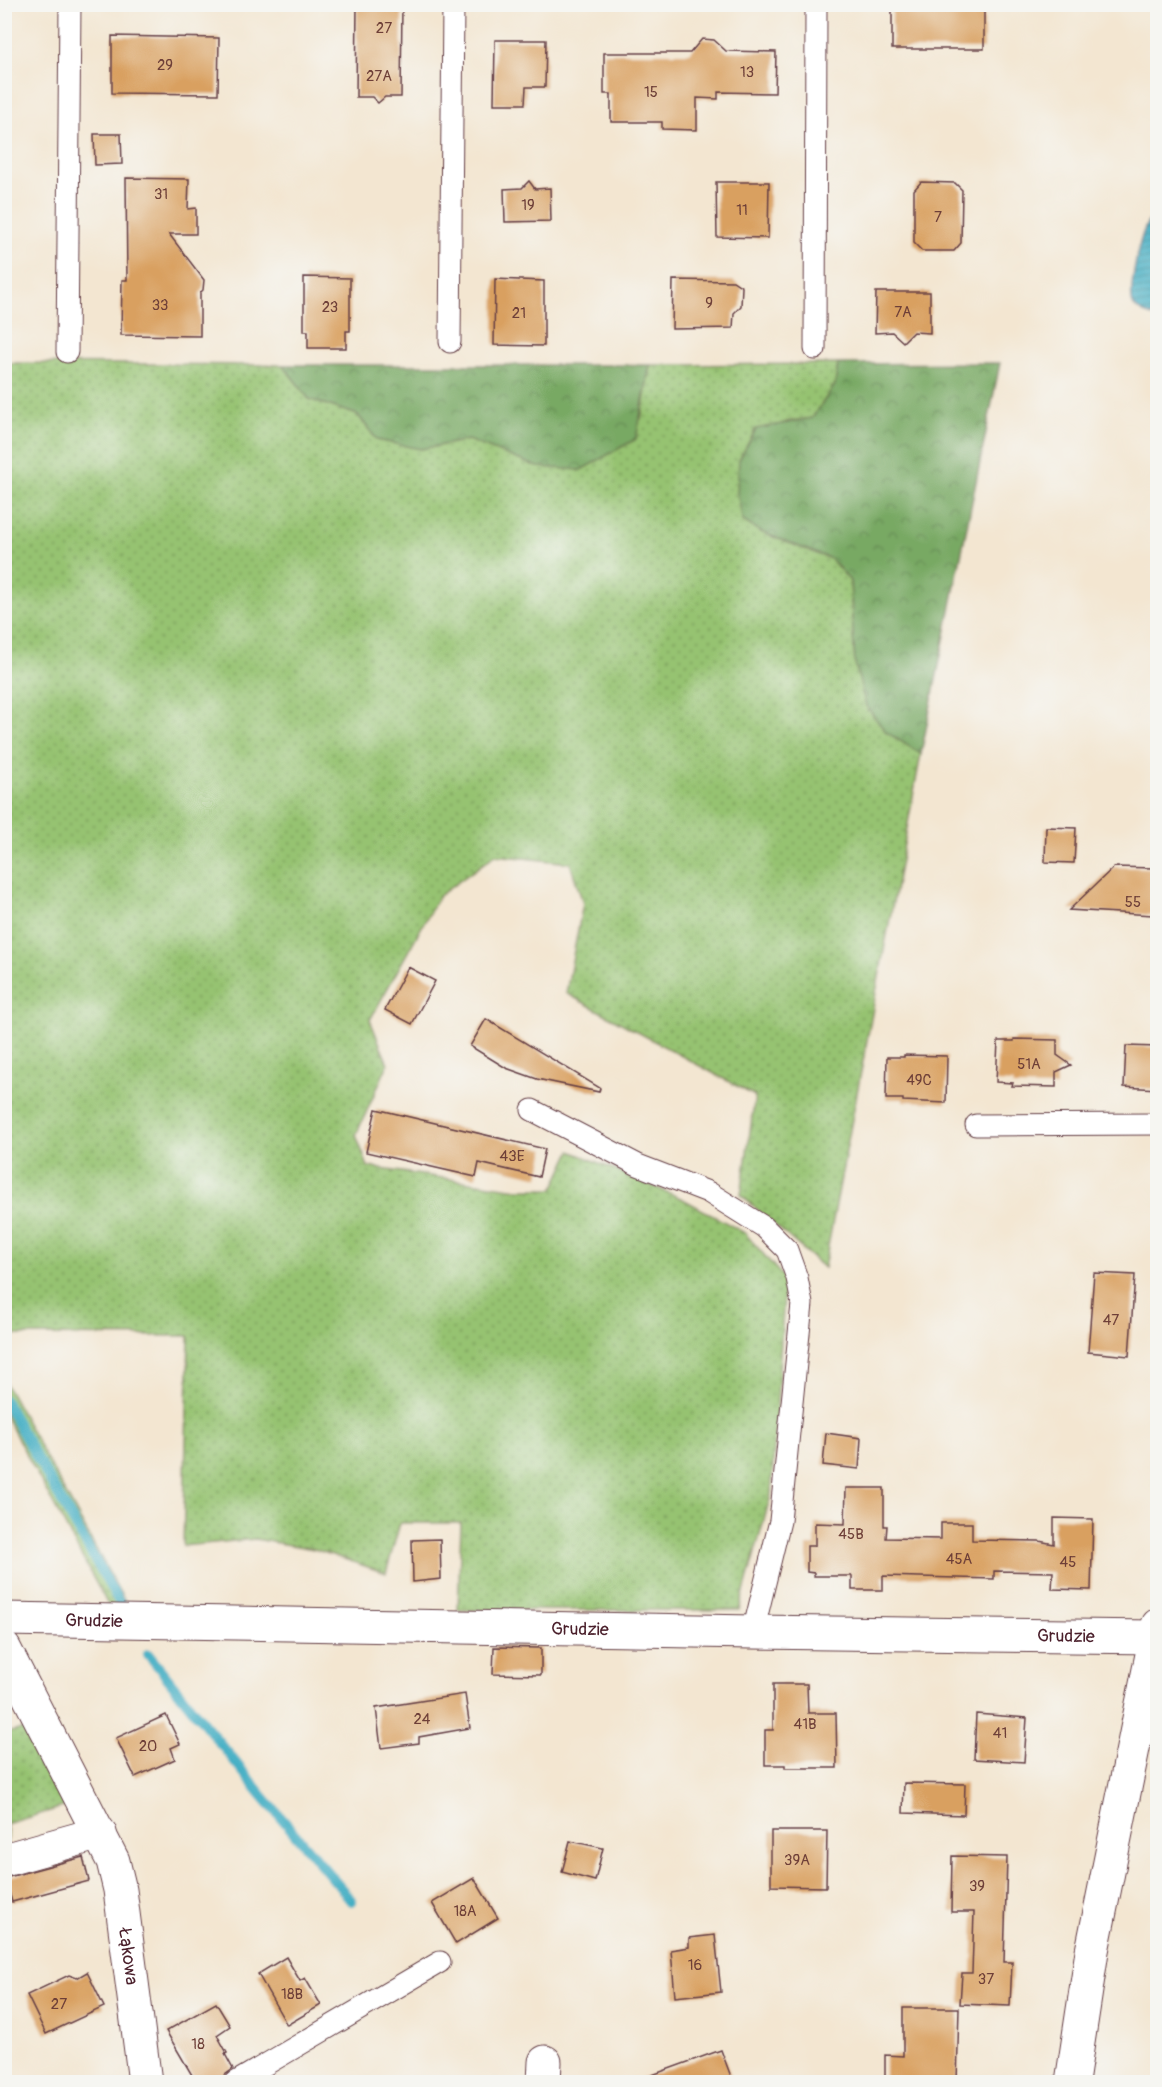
<svg xmlns="http://www.w3.org/2000/svg" width="1162" height="2087" viewBox="0 0 1162 2087" font-family="Pangolin,sans-serif">
  <style>
    .grass { fill: url(#grass-dots); stroke: #70714e; stroke-width: 1.5 }
    .forest { fill: url(#forest-crowns); stroke: #616447; stroke-width: 1.5 }
    .water { fill: url(#water-rules); stroke: #486778; stroke-width: 1.5 }
    .lines { fill: none; stroke-linecap: round; stroke-linejoin: round }
    .stream { stroke: #45afc4; stroke-width: 10 }
    .building { fill: #d9a061 }
    .lane-casing { stroke: #633d44; stroke-width: 23 }
    .street-casing { stroke: #633d44; stroke-width: 35 }
    .lane { stroke: #fff; stroke-width: 21 }
    .street { stroke: #fff; stroke-width: 33 }
    .labels { text-anchor: middle; dominant-baseline: central; stroke-width: 6; stroke-linejoin: round; paint-order: stroke }
    .number-label { font-size: 15px; fill: #6e3f38 }
    .street-label { font-size: 18px; fill: #4a1f2b; stroke: #f6f6f2 }
  </style>
  <defs>
    <pattern id="grass-dots" width="8" height="8" patternUnits="userSpaceOnUse" patternTransform="scale(1.5)"><rect width="8" height="8" fill="#96c371"/><path d="M2 2h.1M6 6h.1" fill="none" stroke="#7c9e5d" stroke-width="1.8" stroke-linecap="round"/></pattern>
    <pattern id="forest-crowns" width="20" height="18" patternUnits="userSpaceOnUse" patternTransform="scale(1.5)"><rect width="20" height="18" fill="#78a963"/><path d="M2 6a3 3 0 1 1 6 0M12 15a3 3 0 1 1 6 0" fill="none" stroke="#648952"/></pattern>
    <pattern id="water-rules" width="6" height="5" patternUnits="userSpaceOnUse" patternTransform="scale(1.5)"><rect width="6" height="5" fill="#45afc4"/><path d="M0 2.5h6" fill="none" stroke="#3c8e9f"/></pattern>
  </defs>
  <rect width="100%" height="100%" fill="#f6f6f2"/>
  <filter id="ink" filterUnits="userSpaceOnUse"><feTurbulence type="fractalNoise" baseFrequency=".0167" numOctaves="2"/><feDisplacementMap in="SourceGraphic" scale="12" xChannelSelector="R" yChannelSelector="G"/><feConvolveMatrix kernelMatrix="1 2 1 2 8 2 1 2 1" color-interpolation-filters="sRGB"/></filter>
  <filter id="wash" filterUnits="userSpaceOnUse"><feTurbulence type="fractalNoise" baseFrequency=".008" numOctaves="4" result="noise"/><feDisplacementMap in="SourceGraphic" scale="24" xChannelSelector="R" yChannelSelector="G"/><feGaussianBlur stdDeviation="1.35" result="paint"/><feColorMatrix in="noise" values="0 0 0 0 0 0 0 0 0 0 0 0 0 0 0 0 0 1.4 0 .05"/><feComposite in="paint" operator="in"/></filter>
  <g filter="url(#wash)">
    <rect width="100%" height="100%" fill="#f3e6d1"/>
    <g class="grass">
      <path d="M5,363L283,365L309,399L358,415L377,440L421,449L468,440L538,467L641,419L650,365L838,364L835,385L812,418L786,422L743,521L761,532L831,559L850,581L855,664L887,732L921,754L824,1268L741,1195L755,1096L566,993L583,903L570,863L495,855L439,896L370,1020L388,1064L356,1135L368,1167L518,1189H553L571,1151L683,1199L745,1233L785,1279L771,1495L739,1610H458L461,1523H400L386,1573L314,1549L255,1539L183,1546L189,1336L5,1335Z"/>
      <path d="M4,1381L130,1611L108,1605L5,1415Z"/>
      <path d="M28,1728L73,1804L6,1824L8,1837L5,1847V1733Z"/>
    </g>
    <g class="forest">
      <path d="M1000,363L921,754L886,732L866,706L855,664L850,581L831,559L761,532L743,521L737,492L739,460L756,429L812,418L835,385L838,364Z"/>
      <path d="M283,365H650L636,439L581,470L538,467L468,440L421,449L377,440L358,415L309,399Z"/>
    </g>
    <path class="water" d="M1157,216V317C1149,315 1137,312 1133,304C1128,292 1140,232 1149,221C1151,219 1154,218 1157,216Z"/>
    <g class="lines">
      <g class="stream">
        <path d="M4,1400L122,1607"/>
        <path d="M148,1654L261,1794L352,1901"/>
      </g>
    </g>
    <g id="blocks">
      <g class="building">
        <path d="M357,4H402L401,97H385L378,103L372,97H356Z"/>
        <rect x="892" y="4" width="92" height="45"/>
        <path d="M112,36L219,38L218,94L112,93Z"/>
        <path d="M702,39L714,40L726,51L776,52L775,93L718,92V99L697,98V130L662,129V122H611V94H604V53H690Z"/>
        <path d="M495,40H546L545,87H526L525,104H494Z"/>
        <path d="M94,134H121L122,164L95,165Z"/>
        <path d="M126,178L189,179L188,209L196,208V234H169L204,280L203,290L200,293V336L121,335L122,280H127Z"/>
        <path d="M529,181L535,189L550,188L551,221L505,222L504,189L522,188Z"/>
        <path d="M716,182H769L768,238L717,237Z"/>
        <path d="M921,182L955,183L962,190L961,243L954,251H922L914,243V190Z"/>
        <path d="M304,277L350,278V331H346V348H308V331H304Z"/>
        <path d="M495,279L544,281V346L494,345Z"/>
        <path d="M673,280L733,281L742,287L741,306L734,313L733,328L672,329Z"/>
        <path d="M876,292H930V333L913,332L903,342L892,332L875,333Z"/>
        <path d="M1046,827L1076,828L1074,863L1045,862Z"/>
        <path d="M1114,867L1154,868L1153,915L1069,910Z"/>
        <path d="M408,967L435,981L412,1024L385,1010Z"/>
        <path d="M486,1019L600,1088L599,1092L537,1079L506,1068L470,1046Z"/>
        <path d="M1014,1039L1057,1040V1055L1071,1065L1056,1072V1087L1012,1086L1013,1083L996,1082L998,1041H1014Z"/>
        <path d="M1126,1046L1158,1047V1089L1124,1087Z"/>
        <path d="M904,1055L947,1056L946,1103L903,1101V1099H886L887,1057H904Z"/>
        <path d="M376,1109L545,1149L539,1177L479,1163L476,1177L366,1152Z"/>
        <path d="M1094,1273L1135,1275L1129,1356L1088,1352Z"/>
        <path d="M826,1433L861,1438L859,1469L823,1465Z"/>
        <path d="M846,1488H884V1526H887L886,1538L941,1539V1523H972V1540L1039,1541L1054,1544V1518L1093,1519L1091,1590L1052,1589L1053,1572L994,1571V1579L883,1576V1590H852V1576H814V1573L807,1572V1546H815V1523L845,1524Z"/>
        <path d="M440,1539L441,1579L413,1582L412,1540Z"/>
        <path d="M494,1647L541,1648V1675L493,1674Z"/>
        <path d="M773,1684H807L808,1713H836L837,1768H785V1765H765V1730H773Z"/>
        <path d="M465,1694L470,1728L419,1737V1743L381,1748L376,1708Z"/>
        <path d="M976,1714L1027,1718L1024,1762L974,1759Z"/>
        <path d="M166,1715L180,1744L171,1748L175,1759L135,1777L116,1738Z"/>
        <path d="M904,1783L965,1784L964,1815L903,1813Z"/>
        <path d="M771,1831H827L826,1887L771,1886Z"/>
        <path d="M570,1841L603,1848L595,1881L562,1872Z"/>
        <path d="M952,1856L1007,1857L1004,1962H1012L1010,2006L960,2004L962,1973H972L974,1912H951Z"/>
        <path d="M83,1857L89,1881L12,1902L5,1878Z"/>
        <path d="M474,1878L498,1918L456,1944L432,1903Z"/>
        <path d="M715,1935L721,1992L675,1997L671,1950L689,1947V1938Z"/>
        <path d="M286,1957L300,1981L305,1978L321,2005L287,2025L258,1974Z"/>
        <path d="M87,1972L104,2007L46,2034L27,1995L69,1975L77,1978Z"/>
        <path d="M216,2003L230,2026L217,2035L227,2053L225,2054L233,2069L225,2075L223,2082H196L166,2031Z"/>
        <path d="M903,2008H959L957,2082H885V2055L903,2056Z"/>
        <path d="M721,2050L733,2082H641V2079Z"/>
      </g>
    </g>
  </g>
  <g filter="url(#ink)">
    <use href="#blocks" fill-opacity="0" stroke="#633d44" stroke-width="1.5"/>
    <g class="lines">
      <g class="lane-casing">
        <g id="lane">
          <path d="M450,342L453,4"/>
          <path d="M815,349L816,4"/>
          <path d="M67,352L70,4"/>
          <path d="M532,1110L638,1165L708,1192L764,1227L787,1250L797,1278L802,1304L780,1521L753,1632"/>
          <path d="M976,1125L1158,1124"/>
          <path d="M236,2082L440,1962"/>
        </g>
      </g>
      <g class="street-casing">
        <g id="street">
          <path id="s1" d="M4,1619L753,1632L1155,1637"/>
          <path id="s2" d="M4,1648L113,1861L120,1890L145,2082"/>
          <path d="M4,1860L100,1833"/>
          <path d="M544,2082L545,2062"/>
          <path d="M1072,2082L1092,1951L1158,1625"/>
        </g>
      </g>
      <use href="#lane" class="lane"/>
      <use href="#street" class="street"/>
    </g>
  </g>
  <g class="labels">
    <g class="number-label">
      <text x="384" y="28">27</text>
      <text x="165" y="65">29</text>
      <text x="747" y="72">13</text>
      <text x="379" y="76">27A</text>
      <text x="651" y="92">15</text>
      <text x="161" y="194">31</text>
      <text x="528" y="205">19</text>
      <text x="742" y="210">11</text>
      <text x="938" y="217">7</text>
      <text x="709" y="303">9</text>
      <text x="160" y="305">33</text>
      <text x="330" y="307">23</text>
      <text x="903" y="312">7A</text>
      <text x="519" y="313">21</text>
      <text x="1133" y="902">55</text>
      <text x="1029" y="1064">51A</text>
      <text x="919" y="1080">49C</text>
      <text x="512" y="1156">43E</text>
      <text x="1111" y="1320">47</text>
      <text x="851" y="1534">45B</text>
      <text x="959" y="1559">45A</text>
      <text x="1068" y="1562">45</text>
      <text x="422" y="1719">24</text>
      <text x="805" y="1724">41B</text>
      <text x="1000" y="1733">41</text>
      <text x="148" y="1746">20</text>
      <text x="797" y="1860">39A</text>
      <text x="977" y="1886">39</text>
      <text x="465" y="1911">18A</text>
      <text x="695" y="1965">16</text>
      <text x="986" y="1979">37</text>
      <text x="292" y="1994">18B</text>
      <text x="59" y="2004">27</text>
      <text x="198" y="2044">18</text>
    </g>
    <g class="street-label">
      <text stroke="none"><textPath href="#s1" startOffset="90">Grudzie</textPath></text>
      <text stroke="none"><textPath href="#s1" startOffset="576">Grudzie</textPath></text>
      <text stroke="none"><textPath href="#s1" startOffset="1062">Grudzie</textPath></text>
      <text stroke="none"><textPath href="#s2" startOffset="336">Łąkowa</textPath></text>
    </g>
  </g>
  <rect width="1162" height="2087" fill="none" stroke="#f6f6f2" stroke-width="24"/>
</svg>
